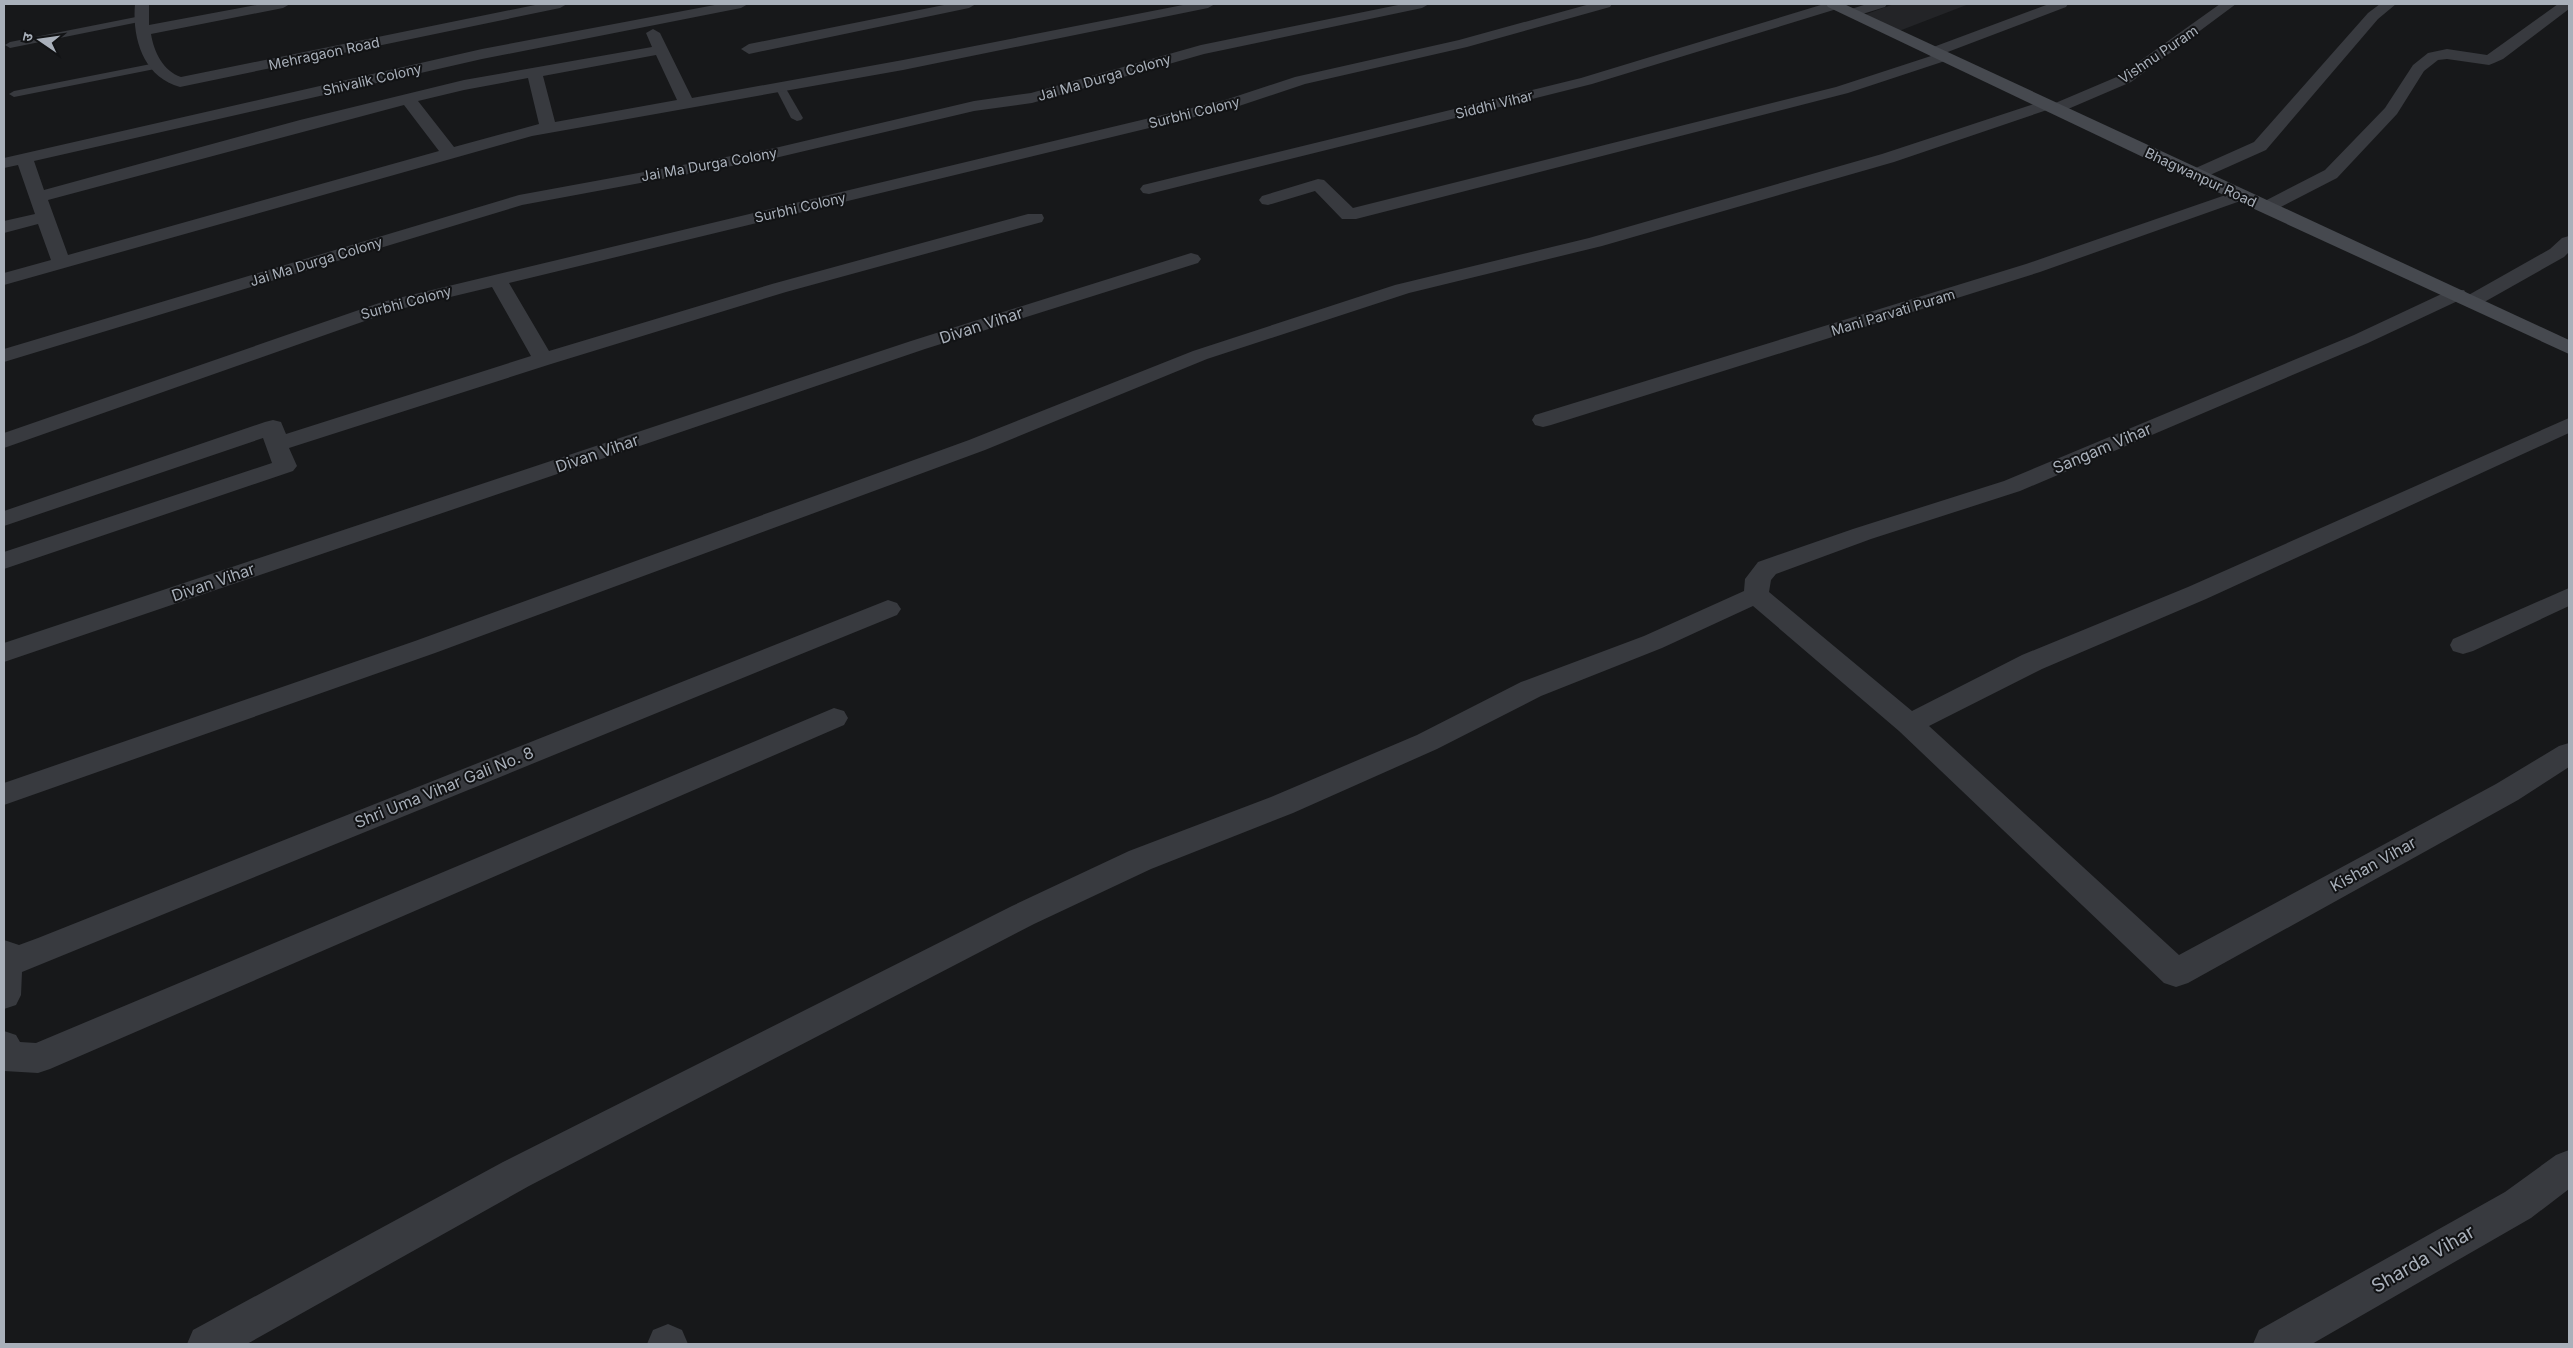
<svg xmlns="http://www.w3.org/2000/svg" width="2573" height="1348" viewBox="0 0 2573 1348" font-family="Inter,'Noto Sans Devanagari',sans-serif">
  <style>
    .built { fill: #232427 }
    .lines { fill: none; stroke-linecap: round; stroke-linejoin: round }
    .lane { fill: #383a3f; fill-rule: evenodd }
    .street { fill: #383a3f; fill-rule: evenodd }
    .secondary { fill: #46494f; fill-rule: evenodd }
    .labels { text-anchor: middle; dominant-baseline: central; stroke-width: 4; stroke-linejoin: round; paint-order: stroke }
    .far-street-label { font-size: 14px; fill: #a9b0ba; stroke: #121315 }
    .street-label { font-size: 16px; fill: #a9b0ba; stroke: #121315 }
    .near-street-label { font-size: 19px; fill: #a9b0ba; stroke: #121315 }
  </style>
  <rect width="100%" height="100%" fill="#17181a"/>
  <path class="built" d="M1894,4H1969L1899,31L1864,15Z"/>
  <g class="lines">
    <g class="lane">
      <path d="M141,16L144,17V21L10,48L5,45L10,42Z"/>
      <path d="M156,63L161,66L160,68L14,97L9,94L14,91Z"/>
      <path d="M780,84L785,87L803,118L801,120L797,121L791,118L775,87Z"/>
    </g>
    <g class="street">
      <path d="M135,4H149V25L262,4H290L283,8L151,34C154,52 163,71 181,77L540,4H567L560,8L180,87C143,77 132,38 135,4Z"/>
      <path d="M720,4H748L741,8L482,59L34,161L44,190L300,120L464,80L652,47L646,33L653,29L660,33L692,98L903,60L1188,4H1215L1208,8L903,70L532,136L4,285V273L51,260L38,224L4,233V221L35,214L18,165L4,168V158L482,49ZM656,55L677,100L555,122L543,76ZM528,78L539,124L454,147L418,101L464,90ZM404,105L439,151L68,255L48,200Z"/>
      <path d="M949,4H976L969,8L749,54L741,49L749,44Z"/>
      <path d="M1403,4H1429L1422,8L1204,54L1032,103L974,111L775,158L522,205L4,362V349L519,195L775,148L974,101L1031,93L1201,45Z"/>
      <path d="M1590,4H1612L1610,7L1467,47L1305,84L1236,107L509,283L549,351L772,284L1028,214H1042L1044,218L1042,222L786,292L551,364L289,448L297,466L293,471L4,569V552L272,463L263,438L4,526V511L265,422L273,420L281,422L286,434L531,356L492,287L396,310L4,448V433L382,302L1225,100L1295,77L1459,40Z"/>
      <path d="M1824,4L1842,5L1840,8L1592,84L1149,194L1143,193L1140,189L1143,185L1581,78Z"/>
      <path d="M1867,4H1887L1885,7L1853,17L1846,13L1848,10Z"/>
      <path d="M2049,4H2068L2066,7L1945,53L1951,57L1948,60L1848,93L1356,219H1342L1315,191L1268,205L1262,204L1259,200L1262,196L1318,179L1324,180L1353,208L1836,87L1931,56L1925,52L1928,49Z"/>
      <path d="M2220,4H2236L2131,82L2061,112L2055,114L2047,110L1894,162L1602,246L1409,293L1207,359L985,450L435,653L4,805V783L415,641L969,440L1193,351L1395,285L1589,238L1882,154L2040,102L2046,100L2053,104L2119,76Z"/>
      <path d="M2380,4H2396L2378,19L2266,150L2201,179H2189L2186,175L2189,171L2254,142L2368,13Z"/>
      <path d="M2558,4H2569V9L2503,59L2494,63L2489,65L2447,59L2438,60L2424,71L2397,114L2337,178L2273,211H2261L2258,207L2261,203L2325,170L2385,108L2413,65L2428,53L2447,49L2487,55Z"/>
      <path d="M2240,190L2246,191L2249,195L2246,199L2040,272L1551,425L1543,427L1535,425L1532,420L1535,415L2026,264Z"/>
      <path d="M2569,236V252L2564,257L2479,305H2465L2462,301L2464,298L2368,343L2020,491L1871,539L1776,574L1771,580L1769,592L1912,711L2022,655L2188,587L2569,418V433L2206,599L2042,669L1929,726L2179,955L2496,784L2559,746L2569,743V767L2518,800L2188,983L2176,987L2164,983L1899,731L1753,606L1662,648L1541,696L1437,749L1293,813L1151,869L1034,924L529,1186L247,1344H187L193,1330L503,1162L1012,906L1129,851L1271,797L1417,735L1521,682L1644,636L1744,591L1745,579L1758,562L1853,529L2004,481L2354,335L2450,290H2464L2467,294L2465,297L2550,249L2562,238Z"/>
      <path d="M1191,253L1198,255L1201,259L1198,263L925,349L4,662V643L911,341Z"/>
      <path d="M2569,588V606L2473,651L2463,654L2453,651L2450,645L2453,639Z"/>
      <path d="M888,600L897,603L901,609L897,615L22,972L21,995L16,1005L4,1009V940L19,945L38,938Z"/>
      <path d="M834,708L844,711L848,718L844,725L50,1069L38,1073L4,1071V1031L16,1035L20,1042L36,1043Z"/>
      <path d="M2569,1150V1189L2531,1218L2312,1344H2253L2259,1330L2505,1192L2556,1155Z"/>
      <path d="M668,1324L682,1330L688,1344H647L653,1330Z"/>
    </g>
    <path class="secondary" d="M1826,4H1844L2569,340V354L2189,179L1828,7Z"/>
  </g>
  <g class="labels">
    <g class="far-street-label">
      <text transform="translate(324 53) rotate(-12)">Mehragaon Road</text>
      <text transform="translate(2158 54) rotate(-34)">Vishnu Puram</text>
      <text transform="translate(1104 77) rotate(-16)">Jai Ma Durga Colony</text>
      <text transform="translate(372 79) rotate(-13)">Shivalik Colony</text>
      <text transform="translate(1494 104) rotate(-14)">Siddhi Vihar</text>
      <text transform="translate(1194 112) rotate(-14)">Surbhi Colony</text>
      <text transform="translate(709 164) rotate(-10)">Jai Ma Durga Colony</text>
      <text transform="translate(2201 177) rotate(25)">Bhagwanpur Road</text>
      <text transform="translate(800 207) rotate(-13)">Surbhi Colony</text>
      <text transform="translate(316 261) rotate(-17)">Jai Ma Durga Colony</text>
      <text transform="translate(406 302) rotate(-15)">Surbhi Colony</text>
      <text transform="translate(1893 312) rotate(-17)">Mani Parvati Puram</text>
    </g>
    <g class="street-label">
      <text transform="translate(981 325) rotate(-18)">Divan Vihar</text>
      <text transform="translate(2102 448) rotate(-23)">Sangam Vihar</text>
      <text transform="translate(597 453) rotate(-19)">Divan Vihar</text>
      <text transform="translate(213 582) rotate(-19)">Divan Vihar</text>
      <text transform="translate(444 787) rotate(-22)">Shri Uma Vihar Gali No. 8</text>
      <text transform="translate(2373 864) rotate(-29)">Kishan Vihar</text>
    </g>
    <g class="near-street-label">
      <text transform="translate(2423 1259) rotate(-30)">Sharda Vihar</text>
    </g>
  </g>
  <rect width="2573" height="1348" fill="none" stroke="#a9b0ba" stroke-width="10"/>
  <g transform="translate(40 40) rotate(283)" stroke="#121315" stroke-width="4" paint-order="stroke">
  <path d="M0-4L9 19L0 12L-9 19Z" fill="#a9b0ba"/>
  <text y="-8" font-size="14" font-weight="bold" text-anchor="middle" fill="#a9b0ba">उ</text>
  </g>
</svg>
